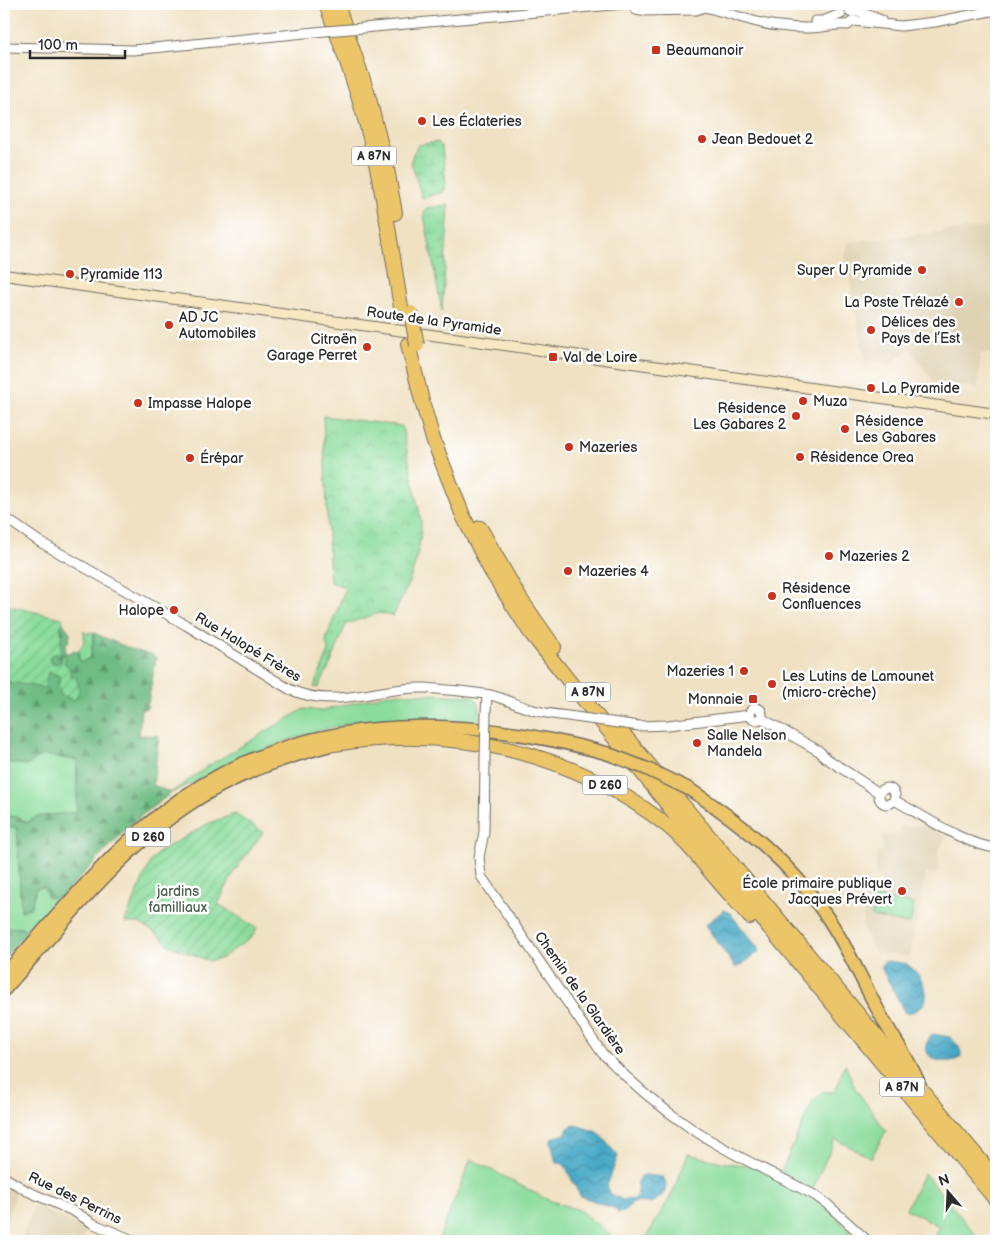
<svg xmlns="http://www.w3.org/2000/svg" width="1000" height="1245" viewBox="0 0 1000 1245" font-family="'Balsamiq Sans',sans-serif">
  <style>
    .built { fill: #dfd3b4 }
    .grass { fill: #8bdc9c; stroke: #5b8464 }
    .forest { fill: url(#forest-firs); stroke: #4e7458 }
    .wetland { fill: url(#wetland-marsh); stroke: #5b8464 }
    .park { fill: url(#park-crowns); stroke: #5b8464 }
    .garden { fill: url(#garden-furrows); stroke: #5b8464 }
    .water { fill: url(#water-waves); stroke: #386a78 }
    .lines { fill: none; stroke-linecap: round; stroke-linejoin: round }
    .tertiary-casing { stroke: #706b60; stroke-width: 11 }
    .secondary-casing { stroke: #706b60; stroke-width: 12 }
    .trunk-casing { stroke: #706b60; stroke-width: 15 }
    .motorway-casing { stroke: #706b60; stroke-width: 16 }
    .tertiary { stroke: #fff; stroke-width: 9 }
    .secondary { stroke: #f7e8c3; stroke-width: 10 }
    .trunk { stroke: #ecc569; stroke-width: 12 }
    .motorway { stroke: #ecc569; stroke-width: 14 }
    .tertiary-bridge-casing { stroke: #706b60; stroke-width: 11; stroke-linecap: butt }
    .trunk-bridge-casing { stroke: #706b60; stroke-width: 15; stroke-linecap: butt }
    .motorway-bridge-casing { stroke: #706b60; stroke-width: 16; stroke-linecap: butt }
    .tertiary-bridge { stroke: #fff; stroke-width: 9 }
    .trunk-bridge { stroke: #ecc569; stroke-width: 12 }
    .motorway-bridge { stroke: #ecc569; stroke-width: 14 }
    .poi-dot { fill: #c8321e; stroke: #fff; stroke-width: 2 }
    .labels { text-anchor: middle; dominant-baseline: central; stroke-width: 5; stroke-linejoin: round; paint-order: stroke }
    .shield { fill: #fff; stroke: #6b6b6b; stroke-width: 1 }
    .shield-label { font-size: 12px; font-weight: bold; fill: #2b2b2b }
    .poi-label { font-size: 14px; fill: #2b2b2b; stroke: #fff; text-anchor: start }
    .street-label { font-size: 14px; fill: #2b2b2b; stroke: #fff }
    .park-label { font-size: 14px; fill: #48604d; stroke: #fff }
  </style>
  <defs>
    <pattern id="forest-firs" width="22" height="20" patternUnits="userSpaceOnUse" patternTransform="scale(1.25)"><rect width="22" height="20" fill="#70bc84"/><path d="M5 1l3.5 6h-7zM16 11l3.5 6h-7z" fill="#5c996c"/></pattern>
    <pattern id="wetland-marsh" width="20" height="14" patternUnits="userSpaceOnUse" patternTransform="scale(1.25)"><rect width="20" height="14" fill="#8bdc9c"/><path d="M1 5h8M5 5V1M11 12h8M15 12V8" fill="none" stroke="#78bd87"/></pattern>
    <pattern id="park-crowns" width="20" height="18" patternUnits="userSpaceOnUse" patternTransform="scale(1.25)"><rect width="20" height="18" fill="#8bdc9c"/><path d="M2 6a3 3 0 1 1 6 0M12 15a3 3 0 1 1 6 0" fill="none" stroke="#78bd87"/></pattern>
    <pattern id="garden-furrows" width="10" height="10" patternUnits="userSpaceOnUse" patternTransform="scale(1.25)"><rect width="10" height="10" fill="#8bdc9c"/><path d="M-1 1l2-2M0 10L10 0M9 11l2-2" fill="none" stroke="#78bd87"/></pattern>
    <pattern id="water-waves" width="16" height="10" patternUnits="userSpaceOnUse" patternTransform="scale(1.25)"><rect width="16" height="10" fill="#46a9c6"/><path d="M0 5q4-4 8 0t8 0" fill="none" stroke="#3b8aa1"/></pattern>
  </defs>
  <rect width="100%" height="100%" fill="#fff"/>
  <filter id="ink" filterUnits="userSpaceOnUse"><feTurbulence type="fractalNoise" baseFrequency=".02" numOctaves="2"/><feDisplacementMap in="SourceGraphic" scale="10" xChannelSelector="R" yChannelSelector="G"/><feConvolveMatrix kernelMatrix="1 2 1 2 8 2 1 2 1" color-interpolation-filters="sRGB"/></filter>
  <filter id="wash" filterUnits="userSpaceOnUse"><feTurbulence type="fractalNoise" baseFrequency=".0096" numOctaves="4" result="noise"/><feDisplacementMap in="SourceGraphic" scale="20" xChannelSelector="R" yChannelSelector="G"/><feGaussianBlur stdDeviation="1.12" result="paint"/><feColorMatrix in="noise" values="0 0 0 0 0 0 0 0 0 0 0 0 0 0 0 0 0 1.4 0 .05"/><feComposite in="paint" operator="in"/></filter>
  <g filter="url(#wash)">
    <rect width="100%" height="100%" fill="#f0e1c3"/>
    <g class="built">
      <path d="M987,227L996,236V354L981,353L977,388L933,382L910,349L889,365L878,360H865L845,253L849,242Z"/>
      <path d="M906,825L907,827L925,826L946,837L938,852L939,873H926L909,957L875,953L862,927L867,891L882,892L883,882L874,874L877,852L883,851L882,835L900,833V826Z"/>
      <path d="M4,1184L17,1192L5,1223H4Z"/>
      <path d="M34,1206L87,1229L82,1241H21Z"/>
    </g>
    <g class="grass">
      <path d="M84,631L88,635L89,632L94,633L91,656L83,662L78,661L79,649L83,644L84,638Z"/>
      <path d="M392,693L471,696C482,702 480,710 479,721L478,723C442,720 407,717 371,721C299,728 235,762 171,793L208,766L304,709L321,711Z"/>
      <path d="M42,755L77,760V812L36,817L27,823L19,817L4,816V762L28,765Z"/>
      <path d="M9,826L17,828L21,911L31,907L35,888L44,887L49,898L61,897L27,931L22,928L4,927V828Z"/>
      <path d="M875,897L914,904L910,924L872,917Z"/>
      <path d="M845,1064L855,1088L886,1131L871,1158L835,1139L812,1191L781,1172L813,1101L822,1092H835Z"/>
      <path d="M688,1154L725,1163L759,1166L816,1196L850,1231L844,1241H644L672,1194Z"/>
      <path d="M471,1159L546,1199L579,1210L607,1232L616,1241H438Z"/>
      <path d="M924,1173L981,1241H932L939,1226L906,1209Z"/>
    </g>
    <g class="forest">
      <path d="M63,623L70,633L69,641L66,643L65,653H70L74,650L79,652V660L83,662L91,656L94,633L133,650L152,655L156,658L147,708L141,709L139,735L159,736L153,785L171,793L133,822L61,897L48,898L44,887L36,888L31,907L21,911L17,828L9,826L4,828V816L19,817L27,823L36,817L77,812V760L42,755L28,765L4,762V681L23,683L48,672L60,677L58,687L61,695L74,700L77,697L62,656L61,662L54,664L50,661L49,657L62,642L60,633L61,625Z"/>
      <path d="M4,927L22,928L27,931L4,958Z"/>
    </g>
    <g class="wetland">
      <path d="M438,142L442,147L446,184L444,192L422,198L411,161L413,154L418,145Z"/>
      <path d="M449,205L442,312L424,215L426,208Z"/>
    </g>
    <path class="park" d="M323,416L402,426L421,521C421,557 409,585 393,616L379,613L346,624L331,663L318,688L314,687L329,651L326,643L327,636L346,587L330,582Z"/>
    <g class="garden">
      <path d="M9,606L62,618L63,623L61,625C61,634 62,643 60,653L51,655L49,658L50,661L54,664L61,662L62,656L65,654V664L70,668V677L75,676C79,685 81,693 74,700L61,695L58,687L60,677L57,675L48,672L45,688L4,681V626Z"/>
      <path d="M235,814L263,832L234,872L218,904L257,928L252,937L220,959L210,961L170,946L157,934L139,923H125L126,919L151,861L159,852L209,823Z"/>
    </g>
    <g class="water">
      <path d="M724,910L729,912L759,949V952L738,967H735L705,925Z"/>
      <path d="M886,961C892,962 900,962 906,964C916,968 928,987 926,997C926,1003 921,1007 917,1010C913,1012 910,1013 905,1013L882,969L881,965Z"/>
      <path d="M933,1034L950,1037C956,1043 964,1049 960,1058C942,1068 912,1055 933,1034Z"/>
      <path d="M575,1125L598,1132L618,1156L607,1186L611,1194L623,1200L635,1199C639,1192 635,1183 640,1176L646,1175L663,1177C671,1188 661,1202 648,1203C644,1203 640,1202 636,1202C631,1204 626,1208 624,1212L618,1213L616,1209L580,1196L564,1164L556,1163L551,1141L552,1138L565,1134L568,1128Z"/>
    </g>
  </g>
  <g filter="url(#ink)">
    <g class="lines">
      <g class="tertiary-casing">
        <g id="tertiary">
          <path d="M632,4L636,10L641,11L696,10L702,8L707,4"/>
          <path d="M704,7C730,12 753,24 779,26C793,28 808,29 822,27C831,26 839,24 848,25L853,21"/>
          <path d="M850,12H860L881,20"/>
          <path d="M815,21H823L841,14"/>
          <path d="M853,21L901,26L935,22L996,10"/>
          <path d="M363,28L623,4"/>
          <path d="M4,47L133,50L325,31"/>
          <path d="M4,517L40,542L186,625L289,689C336,711 378,686 425,688C446,690 469,691 490,695C504,698 516,705 530,709C544,714 560,715 575,717"/>
          <circle cx="756" cy="714" r="6"/>
          <path d="M486,713L487,695"/>
          <path d="M761,718L819,751L826,758L879,793"/>
          <path d="M639,726L668,725L750,715"/>
          <path d="M485,761L484,832L479,857L481,876L602,1053C628,1080 661,1108 692,1129C731,1155 775,1174 816,1196L827,1204L868,1241"/>
          <circle cx="887" cy="796" r="8"/>
          <path d="M894,800C924,816 963,844 996,848"/>
          <path d="M4,1177L27,1191L75,1212L94,1224L135,1241"/>
        </g>
      </g>
      <g class="secondary-casing">
        <path id="secondary" d="M4,275L996,414"/>
      </g>
      <g class="trunk-casing">
        <g id="trunk">
          <path d="M689,789C743,824 791,863 827,917C847,946 861,979 878,1010C891,1036 910,1059 920,1086"/>
          <path d="M4,975C54,920 101,861 159,815C289,711 452,711 606,753"/>
          <path d="M4,990C61,926 116,854 188,805C233,775 282,758 334,744"/>
        </g>
      </g>
      <g class="motorway-casing">
        <g id="motorway">
          <path d="M326,4C343,49 359,94 371,141C385,197 392,255 402,313"/>
          <path d="M337,4L367,91L387,169L395,213"/>
          <path d="M408,344L422,401L433,439L463,516L491,571L530,632L679,819L996,1200"/>
          <path d="M480,528L519,597L554,647"/>
          <path d="M619,729L996,1179"/>
          <path d="M334,744C452,724 575,752 669,827C683,839 696,854 708,869C721,885 736,901 750,917"/>
        </g>
      </g>
      <use href="#tertiary" class="tertiary"/>
      <use href="#secondary" class="secondary"/>
      <use href="#trunk" class="trunk"/>
      <use href="#motorway" class="motorway"/>
      <g class="tertiary-bridge-casing">
        <g id="tertiary-bridge">
          <path d="M325,31L363,28"/>
          <path d="M575,717L639,726"/>
          <path d="M485,761L486,713"/>
        </g>
      </g>
      <g class="trunk-bridge-casing">
        <path id="trunk-bridge" d="M606,753L645,768L689,789"/>
      </g>
      <g class="motorway-bridge-casing">
        <path id="motorway-bridge" d="M411,313L417,345"/>
      </g>
      <use href="#tertiary-bridge" class="tertiary-bridge"/>
      <use href="#trunk-bridge" class="trunk-bridge"/>
      <use href="#motorway-bridge" class="motorway-bridge"/>
    </g>
  </g>
  <g class="poi-dot">
    <rect x="651" y="45" width="10" height="10" rx="2.5"/>
    <circle cx="422" cy="121" r="5"/>
    <circle cx="702" cy="139" r="5"/>
    <circle cx="922" cy="270" r="5"/>
    <circle cx="70" cy="274" r="5"/>
    <circle cx="959" cy="302" r="5"/>
    <circle cx="169" cy="325" r="5"/>
    <circle cx="871" cy="330" r="5"/>
    <circle cx="367" cy="347" r="5"/>
    <rect x="548" y="352" width="10" height="10" rx="2.5"/>
    <circle cx="871" cy="388" r="5"/>
    <circle cx="803" cy="401" r="5"/>
    <circle cx="138" cy="403" r="5"/>
    <circle cx="796" cy="416" r="5"/>
    <circle cx="845" cy="429" r="5"/>
    <circle cx="569" cy="447" r="5"/>
    <circle cx="800" cy="457" r="5"/>
    <circle cx="190" cy="458" r="5"/>
    <circle cx="829" cy="556" r="5"/>
    <circle cx="568" cy="571" r="5"/>
    <circle cx="772" cy="596" r="5"/>
    <circle cx="174" cy="610" r="5"/>
    <circle cx="744" cy="671" r="5"/>
    <circle cx="772" cy="684" r="5"/>
    <rect x="748" y="694" width="10" height="10" rx="2.5"/>
    <circle cx="697" cy="743" r="5"/>
    <circle cx="902" cy="891" r="5"/>
  </g>
  <g class="labels">
    <g class="shield">
      <rect x="351.5" y="146.5" width="45" height="19" rx="4"/>
      <rect x="565.5" y="682.5" width="45" height="19" rx="4"/>
      <rect x="582.5" y="775.5" width="45" height="19" rx="4"/>
      <rect x="125.5" y="827.5" width="45" height="19" rx="4"/>
      <rect x="879.5" y="1077.5" width="45" height="19" rx="4"/>
    </g>
    <g class="shield-label">
      <text x="374" y="156">A 87N</text>
      <text x="588" y="692">A 87N</text>
      <text x="605" y="785">D 260</text>
      <text x="148" y="837">D 260</text>
      <text x="902" y="1087">A 87N</text>
    </g>
    <g class="poi-label">
      <text x="666" y="50">Beaumanoir</text>
      <text x="432" y="121">Les Éclateries</text>
      <text x="712" y="139">Jean Bedouet 2</text>
      <text x="912" y="270" text-anchor="end">Super U Pyramide</text>
      <text x="80" y="274">Pyramide 113</text>
      <text x="949" y="302" text-anchor="end">La Poste Trélazé</text>
      <text x="179" y="317">AD JC<tspan x="179" dy="16">Automobiles</tspan></text>
      <text x="881" y="322">Délices des<tspan x="881" dy="16">Pays de l’Est</tspan></text>
      <text x="357" y="339" text-anchor="end">Citroën<tspan x="357" dy="16">Garage Perret</tspan></text>
      <text x="563" y="357">Val de Loire</text>
      <text x="881" y="388">La Pyramide</text>
      <text x="813" y="401">Muza</text>
      <text x="148" y="403">Impasse Halope</text>
      <text x="786" y="408" text-anchor="end">Résidence<tspan x="786" dy="16">Les Gabares 2</tspan></text>
      <text x="855" y="421">Résidence<tspan x="855" dy="16">Les Gabares</tspan></text>
      <text x="579" y="447">Mazeries</text>
      <text x="810" y="457">Résidence Orea</text>
      <text x="200" y="458">Érépar</text>
      <text x="839" y="556">Mazeries 2</text>
      <text x="578" y="571">Mazeries 4</text>
      <text x="782" y="588">Résidence<tspan x="782" dy="16">Confluences</tspan></text>
      <text x="164" y="610" text-anchor="end">Halope</text>
      <text x="734" y="671" text-anchor="end">Mazeries 1</text>
      <text x="782" y="676">Les Lutins de Lamounet<tspan x="782" dy="16">(micro-crèche)</tspan></text>
      <text x="743" y="699" text-anchor="end">Monnaie</text>
      <text x="707" y="735">Salle Nelson<tspan x="707" dy="16">Mandela</tspan></text>
      <text x="892" y="883" text-anchor="end">École primaire publique<tspan x="892" dy="16">Jacques Prévert</tspan></text>
    </g>
    <g class="street-label">
      <text transform="translate(434 321) rotate(8)">Route de la Pyramide</text>
      <text transform="translate(248 647) rotate(31)">Rue Halopé Frères</text>
      <text transform="translate(580 993) rotate(55)">Chemin de la Glardière</text>
      <text transform="translate(75 1198) rotate(26)">Rue des Perrins</text>
    </g>
    <g class="park-label">
      <text x="178" y="891">jardins<tspan x="178" dy="16">familliaux</tspan></text>
    </g>
  </g>
  <rect width="1000" height="1245" fill="none" stroke="#fff" stroke-width="20"/>
  <g transform="translate(948 1192) rotate(341)" stroke="#ffffff" stroke-width="4" paint-order="stroke">
  <path d="M0-4L9 19L0 12L-9 19Z" fill="#2b2b2b"/>
  <text y="-8" font-size="14" font-weight="bold" text-anchor="middle" fill="#2b2b2b">N</text>
  </g>
  <path d="M30 50v8h95v-8" fill="none" stroke="#2b2b2b" stroke-width="2.5"/>
  <text x="38" y="50" font-size="15" fill="#2b2b2b" stroke="#ffffff" stroke-width="4" paint-order="stroke">100 m</text>
</svg>
